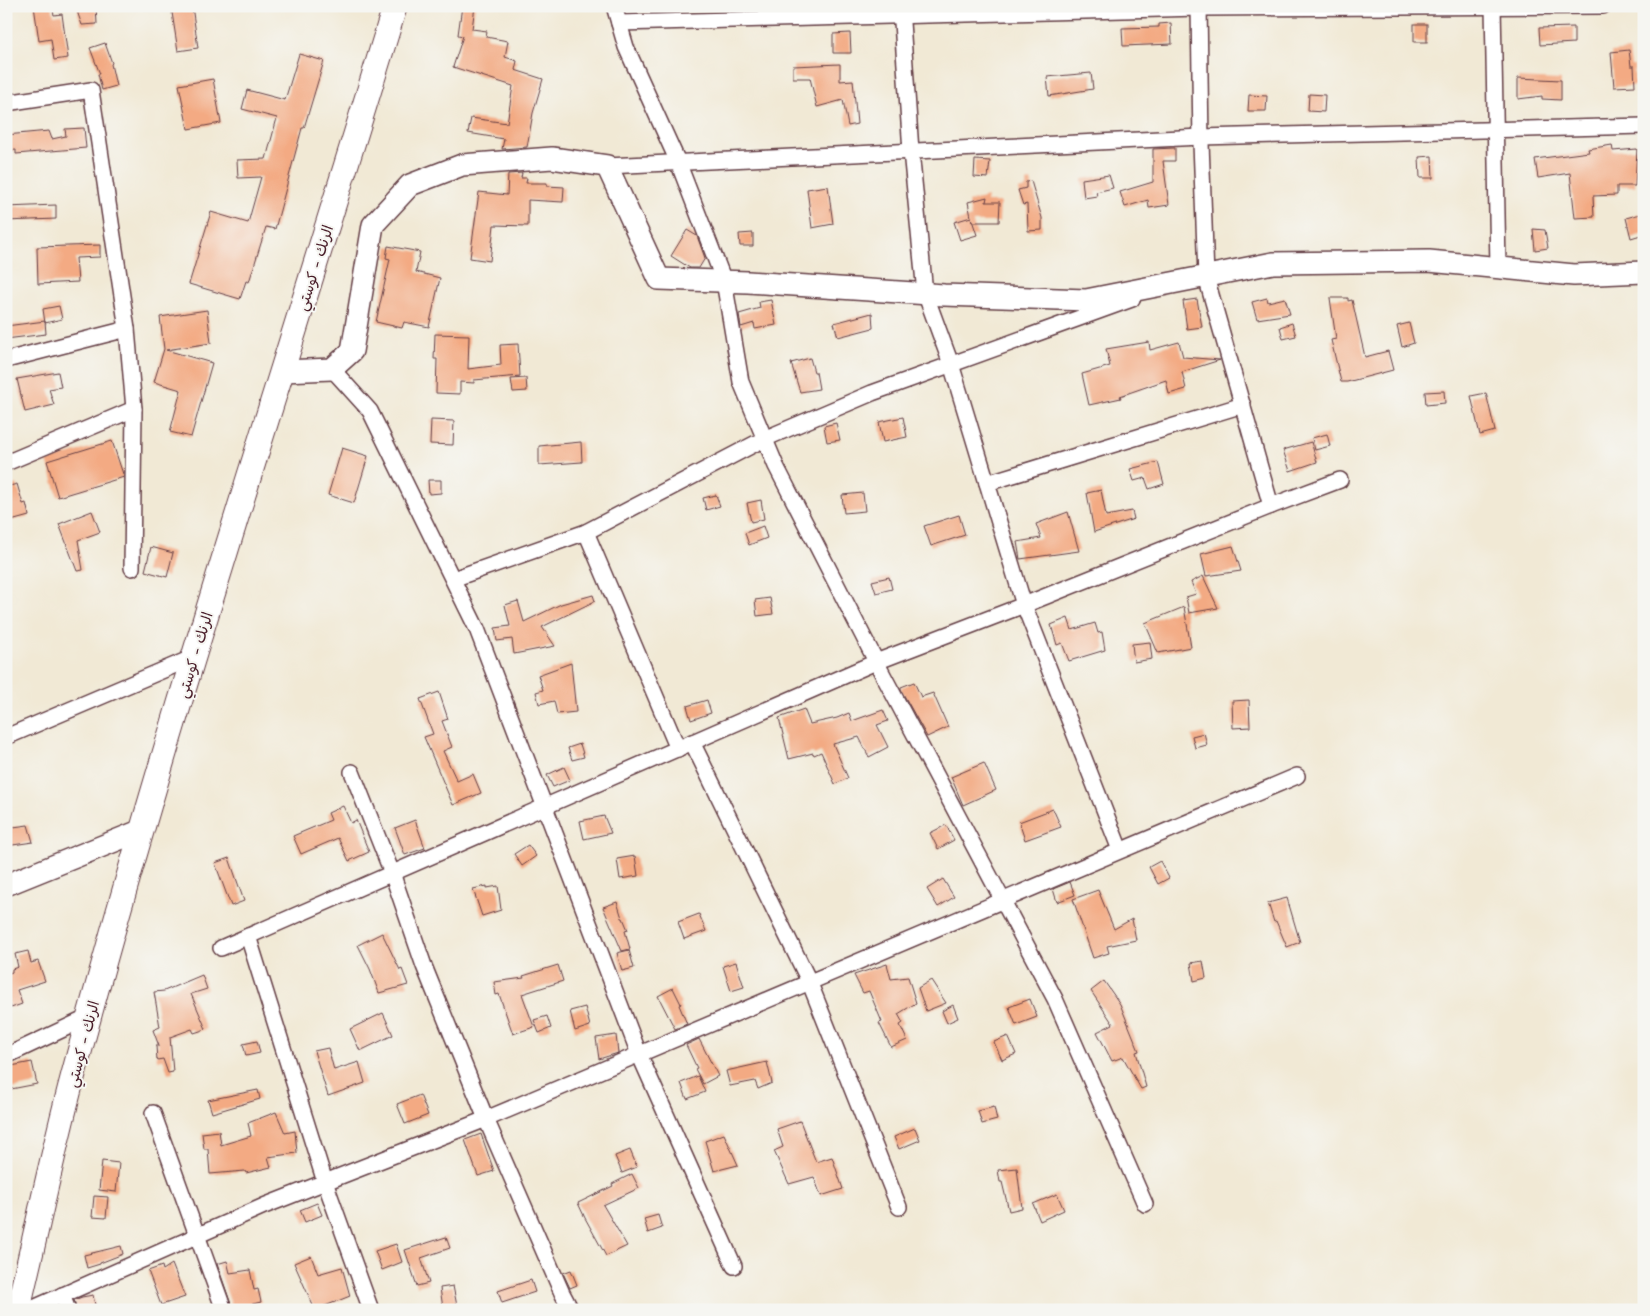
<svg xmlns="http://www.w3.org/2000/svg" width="1650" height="1316" viewBox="0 0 1650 1316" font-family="'Shantell Sans','Playpen Sans Arabic',sans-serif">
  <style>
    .building { fill: #f3aa83 }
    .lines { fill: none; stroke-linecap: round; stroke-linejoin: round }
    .street-casing { stroke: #633d44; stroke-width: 18 }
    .secondary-casing { stroke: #633d44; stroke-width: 24 }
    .primary-casing { stroke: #633d44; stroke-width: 26 }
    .street { stroke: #fff; stroke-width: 15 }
    .secondary { stroke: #fff; stroke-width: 21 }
    .primary { stroke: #fff; stroke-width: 24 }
    .labels { text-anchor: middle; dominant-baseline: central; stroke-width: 4; stroke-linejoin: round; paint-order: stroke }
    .street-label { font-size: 15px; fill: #4a1f2b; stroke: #f6f6f2 }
  </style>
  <rect width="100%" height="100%" fill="#f6f6f2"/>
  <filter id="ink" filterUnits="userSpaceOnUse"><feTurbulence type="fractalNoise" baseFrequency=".02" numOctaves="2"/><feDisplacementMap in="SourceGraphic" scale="10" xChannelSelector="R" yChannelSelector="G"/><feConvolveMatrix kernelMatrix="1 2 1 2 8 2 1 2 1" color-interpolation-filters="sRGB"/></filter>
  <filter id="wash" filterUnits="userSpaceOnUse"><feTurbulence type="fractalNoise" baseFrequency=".0096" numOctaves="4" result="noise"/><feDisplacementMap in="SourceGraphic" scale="20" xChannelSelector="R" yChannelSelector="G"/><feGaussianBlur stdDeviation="1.12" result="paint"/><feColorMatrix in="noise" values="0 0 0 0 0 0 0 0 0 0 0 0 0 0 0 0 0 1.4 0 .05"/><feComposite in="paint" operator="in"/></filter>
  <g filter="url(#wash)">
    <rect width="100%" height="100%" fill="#f1e9d5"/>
    <g id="blocks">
      <g class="building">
        <path d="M34,6H52L54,15L62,14L68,58L54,60L51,39L39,41Z"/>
        <path d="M78,6H96L97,24L82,25L78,14Z"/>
        <path d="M171,6H192L198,48L178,51Z"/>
        <path d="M462,6H475L472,29L487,31L486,37L508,41L505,57L517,61L515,70L543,79L533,113L527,147L502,149L504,139L468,133L471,118L507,123L513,86L453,67L463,36L458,35Z"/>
        <path d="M1171,23L1172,44L1123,46L1122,28L1159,27V24Z"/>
        <rect x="1414" y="24" width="13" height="18"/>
        <path d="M1574,27V43L1540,45L1539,28Z"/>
        <path d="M850,33L851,53H833V34Z"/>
        <path d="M105,43L112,63L111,64L116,86L102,90L98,74H100L90,48Z"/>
        <path d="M1629,50L1631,66H1634L1635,86L1614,87L1611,52Z"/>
        <path d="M299,54L324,61L304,128H302L275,229L266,227L249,282L246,281L240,299L189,284L211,212L248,223L261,177L238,178L237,160L266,159L277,118L242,109L247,90L285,100Z"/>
        <path d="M840,64V81L853,80L857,124L848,126L843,100L817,107L810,78H793V66Z"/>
        <path d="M1091,73L1093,89L1049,96L1047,77Z"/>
        <path d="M1518,78L1561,80V100L1542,99V96L1518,99Z"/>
        <path d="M213,79L221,123L188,129L179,85Z"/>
        <path d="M1309,94L1325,95L1324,112L1308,111Z"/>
        <path d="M1249,95L1267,96L1266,111H1248Z"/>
        <path d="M84,128L86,148L16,154V150L6,151V135L49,131L52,139L66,136L65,129Z"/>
        <path d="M1612,145L1613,151L1637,149L1635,186H1617V195L1593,196L1594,217L1575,218L1570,173L1538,178L1535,159L1589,152L1588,149Z"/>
        <path d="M1175,148V161H1163L1169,205L1149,208L1148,200L1125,207L1120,192L1153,182V149Z"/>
        <path d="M1432,156L1433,178H1420L1419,157Z"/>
        <path d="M975,160L990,161L988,178L974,177Z"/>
        <path d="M522,173L521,178H527L526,183H547V186L564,187L563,202L528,200V226L494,225L490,261L470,258L479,192L507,195L508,174Z"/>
        <path d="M1109,175L1113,188L1096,192L1097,196L1084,198L1082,179Z"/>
        <path d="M1031,181L1042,218V230L1028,231L1027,204L1023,205L1018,190L1026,188V182Z"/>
        <path d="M828,186L833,224L812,228L807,189Z"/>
        <path d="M987,197L986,202H1000L999,222H972L968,202Z"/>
        <path d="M56,205V219L6,221V207Z"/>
        <path d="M1644,213V234L1631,238L1626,218Z"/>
        <path d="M971,217L977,235L960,240L954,222Z"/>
        <path d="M1533,229L1545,230L1548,248L1535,250Z"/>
        <path d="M687,230L697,236L705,258L699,268H690L671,256Z"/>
        <path d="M753,233V246H740L739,234Z"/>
        <path d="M100,245V257L76,258L78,282L38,284L37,247Z"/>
        <path d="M388,246L420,252L416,272L440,278L429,327L404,322L402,328L376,322L390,259L386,258Z"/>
        <path d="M1267,298L1268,302L1285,298L1290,314L1257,319L1252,302Z"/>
        <path d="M1330,298H1348V301L1352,300L1365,357L1388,351L1393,370L1347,382H1341L1331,340L1336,339Z"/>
        <path d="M1197,299L1202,327L1187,329L1183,301Z"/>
        <path d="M771,300L776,325L755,329L754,323L741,327L739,314L760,308L759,302Z"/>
        <path d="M59,306L62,319L45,323L43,309Z"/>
        <path d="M207,310L211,343L166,350L212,363L191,437L170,432L181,390L154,382L164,349L160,317Z"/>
        <path d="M872,313L873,328L838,337L834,323Z"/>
        <path d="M45,321L46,334L6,339V326Z"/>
        <path d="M1292,323L1296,336L1283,339L1280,327Z"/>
        <path d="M1409,323L1414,343L1402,347L1397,326Z"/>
        <path d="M435,334L469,335L468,369L501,365L500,345L518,344L520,376L474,380V383L460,382V394L436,393L437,359H434Z"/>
        <path d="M1149,342L1150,350L1179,342L1183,357L1220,360L1182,372L1186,389L1169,394L1166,380L1120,396L1121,398L1089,405L1082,374L1110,366L1106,349Z"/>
        <path d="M810,358L814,372H816L819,389L800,392L791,363Z"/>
        <path d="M58,372L61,387L49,389L54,405L25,412L17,379Z"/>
        <path d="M526,378L527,391L513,392L511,379Z"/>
        <path d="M1444,391L1445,403L1426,405L1425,392Z"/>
        <path d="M1486,393L1495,431L1480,435L1471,396Z"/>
        <path d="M903,417L907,437L883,442L879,422Z"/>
        <path d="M431,420L454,421L453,445L430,444Z"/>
        <path d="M836,423L840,440L827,442L824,426Z"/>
        <path d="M1327,434L1330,446L1315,450L1312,438Z"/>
        <path d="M112,441L124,477L58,497L47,461Z"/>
        <path d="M581,442L582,462L539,465V446Z"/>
        <path d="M1311,442L1317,462L1290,471L1283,450Z"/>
        <path d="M342,448L368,456L354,503L328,495Z"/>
        <path d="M1158,462L1164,484L1149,489L1145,478L1134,481L1130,469Z"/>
        <path d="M428,480H441V493L429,494Z"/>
        <path d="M17,484L23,504L26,503L29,516L11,521L6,502V487Z"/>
        <path d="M1101,490L1106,516L1132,511L1134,519L1094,532L1087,493Z"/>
        <path d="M863,493L865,511L844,513L842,495Z"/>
        <path d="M716,495L720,506L706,510L703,498Z"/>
        <path d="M761,500L764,519L751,522L747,503Z"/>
        <path d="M92,511L100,532L78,540L83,570L77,571L59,524Z"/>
        <path d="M1068,512L1079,551L1020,559L1017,542L1041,538L1036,524Z"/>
        <path d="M959,515L965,535L931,546L924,526Z"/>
        <path d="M763,526L767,538L749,545L745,533Z"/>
        <path d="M1233,546L1241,571L1206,576L1201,554Z"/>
        <path d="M151,547L173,553L167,577L145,571Z"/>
        <path d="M1203,576L1218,608L1189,613L1186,597L1196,594L1191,582Z"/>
        <path d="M889,577L892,589L876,593L872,581Z"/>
        <path d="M593,595L595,601L542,627L555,646L514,654L512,639L497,641L495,628L510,626L505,605L518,601L524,622L561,604Z"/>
        <path d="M770,598L773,614L757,616L755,600Z"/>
        <path d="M1184,607L1191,647L1158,653L1145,623Z"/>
        <path d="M1068,618L1072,630L1095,623L1098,633L1102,632L1105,650L1069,661L1062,643L1057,645L1051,625Z"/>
        <path d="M1150,642L1152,659L1134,662L1132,644Z"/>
        <path d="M571,663L576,712L557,714L554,701L539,704L536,692L543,690L538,675Z"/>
        <path d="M914,682L921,697L933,693L948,727L927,737L901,690V687Z"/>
        <path d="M439,692L448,719L442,721L452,747L443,751L457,781L473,774L481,793L453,805L424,737L433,734L420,699Z"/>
        <path d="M707,700L711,713L691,720L687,706Z"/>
        <path d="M1249,700L1250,727L1233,728L1232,701Z"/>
        <path d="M804,709L810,724L837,718L849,713L852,721L883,710L888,721L877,725L888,747L869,757L859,737L833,744L848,778L835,784L821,752L814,755L813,753L789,759L779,718Z"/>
        <path d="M1204,733L1207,745L1195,748L1192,736Z"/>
        <path d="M580,744L584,757L572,760L568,748Z"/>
        <path d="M984,763L996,790L963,805L951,777Z"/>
        <path d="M564,767L570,780L553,787L547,775Z"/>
        <path d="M343,806L351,823L356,820L369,852L349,861L338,838L301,854L293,836L331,820L328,813Z"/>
        <path d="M1053,809L1061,827L1025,840L1019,822Z"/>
        <path d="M604,816L611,833L584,839L580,821Z"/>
        <path d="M415,820L425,848L405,855L395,828Z"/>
        <path d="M28,825L33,842L6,846V828Z"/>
        <path d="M946,825L954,840L938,849L930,833Z"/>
        <path d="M528,845L536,856L522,866L514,854Z"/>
        <path d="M635,856L638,876L620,879L617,859Z"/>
        <path d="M229,858L244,901L231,906L215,863Z"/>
        <path d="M1160,861L1169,878L1158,884L1149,867Z"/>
        <path d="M943,879L954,897L938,907L927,889Z"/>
        <path d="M1070,882L1075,895L1057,902L1053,889Z"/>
        <path d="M487,886V888L498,886L501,910L482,916L473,889Z"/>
        <path d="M1098,890L1114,929L1132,919L1136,940L1107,946L1109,953L1093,958L1073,899Z"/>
        <path d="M1287,898L1300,942L1287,947L1276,921L1274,922L1268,903Z"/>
        <path d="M617,902L622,918H623L628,930L625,931L630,949L622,951L603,907Z"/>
        <path d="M699,914L706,931L684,939L678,922Z"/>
        <path d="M382,933L400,970L402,969L408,985L379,993L370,969L358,945Z"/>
        <path d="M629,950L634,968L622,971L617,953Z"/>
        <path d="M28,951L31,963L38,961L45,981L17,990L22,1004L11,1008L6,996V965L10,973L12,972V969L18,967L15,954Z"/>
        <path d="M1203,961L1206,978L1194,981L1191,963Z"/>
        <path d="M736,962L744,987L731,991L723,966Z"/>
        <path d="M887,964L891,979L908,977L916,1003L898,1014L903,1023L900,1025L907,1040L891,1047L879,1023L882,1022L869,991L863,993L854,975Z"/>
        <path d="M558,965L563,981L522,994L534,1027L513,1034L499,994L496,995L494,982L524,978L523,976Z"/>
        <path d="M202,975L207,989L191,994L206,1029L194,1033L192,1029L170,1037L173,1072L168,1073L163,1059L157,1060L156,1046H159L153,1030L160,1027L154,992L164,991Z"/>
        <path d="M931,980L946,1003L926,1011L918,988Z"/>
        <path d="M1104,981L1120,1004L1139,1051L1136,1052L1146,1087L1141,1089L1123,1057L1112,1061L1097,1032L1113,1024L1091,991Z"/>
        <path d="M673,988L681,1004L679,1005L687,1024L675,1029L658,996Z"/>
        <path d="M1030,999L1037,1017L1016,1025L1009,1007Z"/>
        <path d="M953,1005L958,1018L947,1023L942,1011Z"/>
        <path d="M585,1007L590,1026L575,1031L570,1011Z"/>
        <path d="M383,1013L393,1035L360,1051L350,1029Z"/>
        <path d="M547,1016L551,1028L539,1033L534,1020Z"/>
        <path d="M616,1035L618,1053L599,1059L596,1038Z"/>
        <path d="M1008,1036L1016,1054L1002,1060L994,1042Z"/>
        <path d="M699,1039L718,1076L703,1084L695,1069L697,1068L686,1045Z"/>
        <path d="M257,1041L260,1053L246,1056L243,1044Z"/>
        <path d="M328,1048L334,1070L359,1062L365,1083L328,1096L314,1051Z"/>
        <path d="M32,1062L37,1084L6,1090V1067Z"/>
        <path d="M767,1062L772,1083L758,1089L755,1081L730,1086L726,1071Z"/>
        <path d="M698,1076L705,1092L687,1099L681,1083Z"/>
        <path d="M258,1090L260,1099L212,1113L208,1100Z"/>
        <path d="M420,1095L428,1115L405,1124L397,1104Z"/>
        <path d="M994,1107L997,1120L982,1124L978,1111Z"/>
        <path d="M276,1112L285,1133L295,1131L297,1153L268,1157L271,1167L246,1173L245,1171L210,1174L208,1149H204L202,1133L219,1131L221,1145L251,1136L248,1123Z"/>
        <path d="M800,1121L816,1162L832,1157L843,1189L821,1196L814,1177L789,1184L774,1151L783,1147L777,1129Z"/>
        <path d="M915,1128L920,1140L899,1149L894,1137Z"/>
        <path d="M481,1134L494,1171L478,1176L465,1140Z"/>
        <path d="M724,1134L738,1165L714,1171L705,1141Z"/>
        <path d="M630,1150L637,1167L622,1173L615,1156Z"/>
        <path d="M102,1161L119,1163L116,1192L99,1190Z"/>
        <path d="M1017,1168L1022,1208L1009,1211L1002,1182H1000L998,1170Z"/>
        <path d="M632,1174L639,1188L603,1205L627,1246L606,1256L585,1218L578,1203L613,1186L612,1184Z"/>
        <path d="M1057,1194L1064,1210L1040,1221L1033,1204Z"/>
        <path d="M94,1196L108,1197L106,1218L92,1217Z"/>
        <path d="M317,1203L322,1215L305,1222L300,1210Z"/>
        <path d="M658,1215L662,1228L648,1233L644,1219Z"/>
        <path d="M446,1237L450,1248L421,1258L429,1283L417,1286L405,1250Z"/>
        <path d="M396,1244L402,1262L382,1270L375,1251Z"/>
        <path d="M121,1246L123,1254L100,1263V1264L87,1268L84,1255Z"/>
        <path d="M311,1256L318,1274L342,1267L350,1296L315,1310L294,1263Z"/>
        <path d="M227,1261L230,1273L250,1270L254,1290L258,1289L261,1302L245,1306L246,1310H233L217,1264Z"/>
        <path d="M172,1264L185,1297L161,1305L148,1271L162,1266L163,1270Z"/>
        <path d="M571,1270L577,1285L570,1288L563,1273Z"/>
        <path d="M531,1280L535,1292L502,1303L498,1291Z"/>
        <path d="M453,1286L457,1306L443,1308L440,1288Z"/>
        <path d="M93,1295L96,1310H77L74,1300L82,1297Z"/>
      </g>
    </g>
  </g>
  <g filter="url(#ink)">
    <use href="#blocks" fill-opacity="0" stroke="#633d44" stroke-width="1"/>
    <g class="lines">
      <g class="street-casing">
        <g id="street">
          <path d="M614,6L626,47L678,162L724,281L741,382L776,466L882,673L1055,999L1145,1204"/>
          <path d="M1199,6L1201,143L1206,277L1271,506"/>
          <path d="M1493,6L1498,267"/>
          <path d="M901,8L911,151L925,293L951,364L1024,605L1120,850"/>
          <path d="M619,23L1199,8L1603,6"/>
          <path d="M6,103L91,90L127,329L134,409L132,568"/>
          <path d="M607,166L1201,137L1644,126"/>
          <path d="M6,360L127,329"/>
          <path d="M332,369L370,411L477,629L639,1054L734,1266"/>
          <path d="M6,463L134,409"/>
          <path d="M987,483L1243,405"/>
          <path d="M586,532L678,749"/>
          <path d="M453,579L586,532L764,439L872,393L1132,299"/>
          <path d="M6,737L194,657"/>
          <path d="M692,742L809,981L899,1207"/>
          <path d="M352,772L392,873L424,966L486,1119L562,1293L571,1310"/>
          <path d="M248,936L325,1182L371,1310"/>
          <path d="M221,948L876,662L1024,605L1271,506L1340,480"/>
          <path d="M6,1056L91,1016"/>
          <path d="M153,1113L224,1310"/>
          <path d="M62,1295L68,1310"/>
          <path d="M29,1310L264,1206L486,1119L1297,776"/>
        </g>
      </g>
      <g class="secondary-casing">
        <g id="secondary">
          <path d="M283,371L332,369L352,351L373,225L410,185L462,165L552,158L607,166L659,279L748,282L944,295L1086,300L1273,263L1429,261L1574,275L1644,272"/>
          <path d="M6,885L142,830"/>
        </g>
      </g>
      <g class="primary-casing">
        <path id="primary" d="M19,1310L22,1292C39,1220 54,1147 73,1076C169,716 287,362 395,6"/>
      </g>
      <use href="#street" class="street"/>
      <use href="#secondary" class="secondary"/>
      <use href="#primary" class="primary"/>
    </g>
  </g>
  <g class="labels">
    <g class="street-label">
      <text transform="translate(315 268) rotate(-72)">الرنك - كوستي</text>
      <text transform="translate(195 655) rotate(-73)">الرنك - كوستي</text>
      <text transform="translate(83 1044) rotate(-75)">الرنك - كوستي</text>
    </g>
  </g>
  <rect width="1650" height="1316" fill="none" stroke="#f6f6f2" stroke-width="25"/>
</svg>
